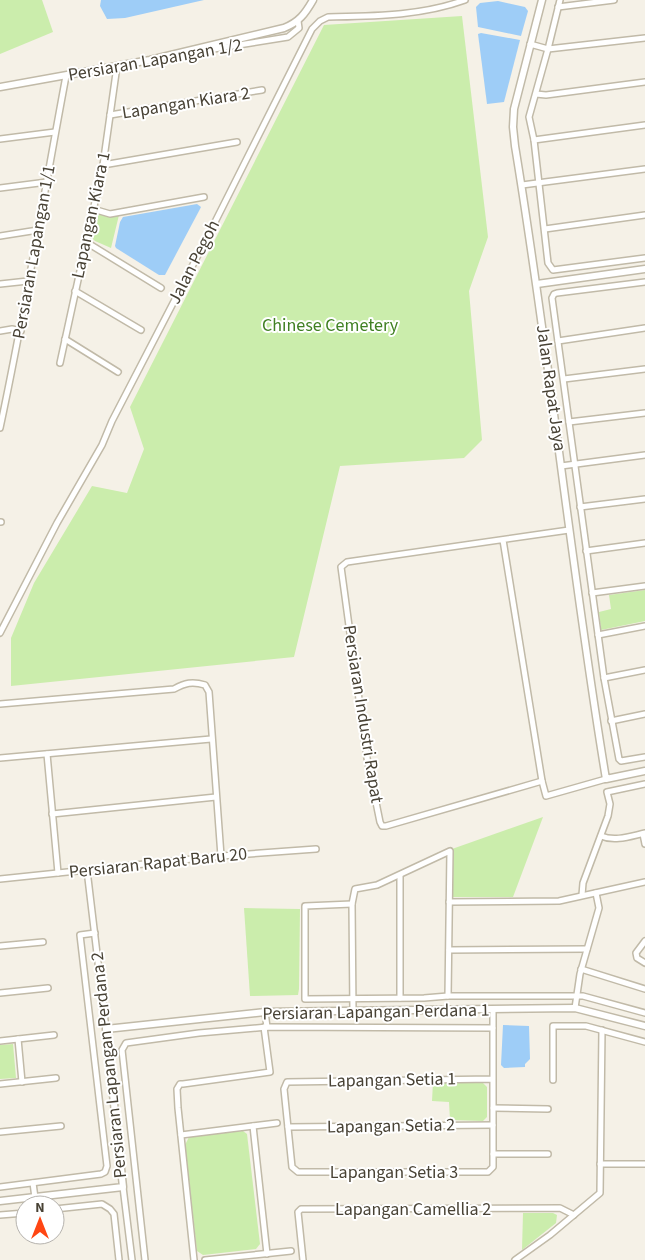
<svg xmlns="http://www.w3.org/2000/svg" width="645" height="1260" viewBox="0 0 645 1260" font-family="'Source Sans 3',sans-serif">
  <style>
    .green { fill: #cbedac }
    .water { fill: #9ecdf7 }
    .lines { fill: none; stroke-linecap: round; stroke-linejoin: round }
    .minor-casing { stroke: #c1baa8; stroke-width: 8 }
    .tertiary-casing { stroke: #c1baa8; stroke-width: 9 }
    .minor { stroke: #fff; stroke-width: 5 }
    .tertiary { stroke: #fff; stroke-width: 6 }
    .labels { text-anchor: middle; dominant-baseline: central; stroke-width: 4; stroke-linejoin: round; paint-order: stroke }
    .street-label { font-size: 18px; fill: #484235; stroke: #fff }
    .park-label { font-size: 18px; fill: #408023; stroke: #fff }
  </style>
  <rect width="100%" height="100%" fill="#f5f1e7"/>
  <g class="green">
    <path d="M0,0H42L53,32L0,54Z"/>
    <path d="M462,16L488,237L469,291L482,440L464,458L340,466L294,657L11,686V638L34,583L92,486L127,493L144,449L130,407L324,25Z"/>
    <path d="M95,213L109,216L119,215L111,248L95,241L92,238Z"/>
    <path d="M645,590V621L601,630L599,612L611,609L609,595Z"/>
    <path d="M543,817L513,897H453L452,849Z"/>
    <path d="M244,908L300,909L299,989L298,995L250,996Z"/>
    <path d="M13,1044L16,1078L0,1079V1045Z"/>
    <path d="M433,1082H482L487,1087V1117L483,1121L450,1120L449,1102L432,1101Z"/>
    <path d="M243,1131L247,1134L260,1244L256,1249L203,1255L197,1251L185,1145L189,1137Z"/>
    <path d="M523,1213H553L557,1215L556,1223L522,1250Z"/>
  </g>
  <g class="water">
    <path d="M101,0H204L125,18L107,19L100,6Z"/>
    <path d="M498,1L525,7L528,11L521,36L478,27L476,7L480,3Z"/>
    <path d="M481,33L520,40L504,102L487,104L478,34Z"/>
    <path d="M197,204L201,207L200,209L165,275H159L116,248L115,246L120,222L123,217Z"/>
    <path d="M503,1025L529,1026L530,1059L525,1064V1067L504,1068L501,1065Z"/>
  </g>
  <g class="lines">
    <g class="minor-casing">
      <g id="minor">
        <path d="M560,0L548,49L529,117L534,140L548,263L553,270L645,258"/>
        <path d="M558,7L614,0"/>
        <path d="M530,44L548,49L645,38"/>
        <path d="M189,53L288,37L299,28L298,21"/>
        <path d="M536,94L546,95L645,82"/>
        <path d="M110,115L262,90"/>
        <path d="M0,139L55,132"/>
        <path d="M534,140L645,125"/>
        <path d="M103,165L237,142"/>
        <path d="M522,185L645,169"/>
        <path d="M0,188L47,182"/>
        <path d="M93,209L110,214L204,197"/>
        <path d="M545,229L645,215"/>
        <path d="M0,236L38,230"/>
        <path d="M86,242L161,288"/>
        <path d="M645,282L557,293L554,294L552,298L604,678L619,759L621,761L645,757"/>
        <path d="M0,284L28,281"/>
        <path d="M75,291L141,330"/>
        <path d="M0,331L12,329L21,331"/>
        <path d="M65,339L118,372"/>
        <path d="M558,341L645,328"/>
        <path d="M60,363L103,165L117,66"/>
        <path d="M564,379L645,369"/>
        <path d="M569,422L645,413"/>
        <path d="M0,428C25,311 44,193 66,76"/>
        <path d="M561,466L645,455"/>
        <path d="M580,507L645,499"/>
        <path d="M0,522H1"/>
        <path d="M503,540L542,781L386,826H382L380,822L367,758L341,567L347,562L569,530"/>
        <path d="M586,551L645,543"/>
        <path d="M592,593L645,586"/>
        <path d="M0,633L57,523L102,445L112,421L212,228L312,29L320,21L328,17C374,16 421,16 465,0"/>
        <path d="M598,635L645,626"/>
        <path d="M604,678L645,670"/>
        <path d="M0,704L174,689C185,683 192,681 205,685L209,692L221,856"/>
        <path d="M611,721L645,714"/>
        <path d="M47,754L58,873"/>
        <path d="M0,758L211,739"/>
        <path d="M542,781L546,796L606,779"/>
        <path d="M52,814L216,797"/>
        <path d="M643,834L645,844"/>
        <path d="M601,836C615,842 631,836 645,833"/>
        <path d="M87,870L106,1029"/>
        <path d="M400,876V998"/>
        <path d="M0,879L221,856L316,849"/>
        <path d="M582,895L583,883L608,816L610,804L607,792L645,784"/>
        <path d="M449,902L559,901L645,882"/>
        <path d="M352,904L305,906V999L424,998L448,996H583L645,1013"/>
        <path d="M645,941L636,953L637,958L645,963"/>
        <path d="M0,946L43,942"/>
        <path d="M449,950L587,949"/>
        <path d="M581,969L645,989"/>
        <path d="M0,993L48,988"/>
        <path d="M575,1008L580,974L599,908L596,893"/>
        <path d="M493,1010C493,1033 493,1056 493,1079V1167L488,1172H298L292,1167L284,1089L287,1082L493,1079"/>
        <path d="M265,1012L267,1027"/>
        <path d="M353,1012L352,904L355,889L377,885L450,851L448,996"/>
        <path d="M18,1039L22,1082"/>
        <path d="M0,1041L54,1035"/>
        <path d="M553,1080V1026H586L645,1042"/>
        <path d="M0,1084L56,1078"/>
        <path d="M493,1108L548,1109"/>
        <path d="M253,1126L267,1254"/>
        <path d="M288,1127L493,1125"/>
        <path d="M0,1132L61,1126"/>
        <path d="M181,1135L277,1123"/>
        <path d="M493,1154H548"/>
        <path d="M600,1164H645"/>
        <path d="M33,1183L36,1205"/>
        <path d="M0,1187L101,1174L105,1172L107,1166L80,935L95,933"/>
        <path d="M123,1187L132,1260"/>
        <path d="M55,1209L102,1204L110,1209L114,1214L119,1260"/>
        <path d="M0,1215L25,1213"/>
        <path d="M145,1260L122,1050L126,1043L199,1033L267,1027L493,1028"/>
        <path d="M194,1260L178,1108L177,1089L180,1084H183L270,1072L264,1027"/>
        <path d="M205,1260L291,1251"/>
        <path d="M303,1260L298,1212L301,1209L560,1208L574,1215"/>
        <path d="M515,1260L550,1235L600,1193L602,1030"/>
      </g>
    </g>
    <g class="tertiary-casing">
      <g id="tertiary">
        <path d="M542,0L514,109L513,127L515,146C550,357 571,569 606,779L645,771"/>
        <path d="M0,87L150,60L284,28C299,22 305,14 313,0"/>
        <path d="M537,284L645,269"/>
        <path d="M0,1201L123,1187L106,1029L265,1012L575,1008L645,1026"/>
      </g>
    </g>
    <use href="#minor" class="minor"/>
    <use href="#tertiary" class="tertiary"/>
  </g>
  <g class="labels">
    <g class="street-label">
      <text transform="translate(155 60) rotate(-10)">Persiaran Lapangan 1/2</text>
      <text transform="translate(186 103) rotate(-9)">Lapangan Kiara 2</text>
      <text transform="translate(91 215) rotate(-78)">Lapangan Kiara 1</text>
      <text transform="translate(34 252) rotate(-80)">Persiaran Lapangan 1/1</text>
      <text transform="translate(194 262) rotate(-63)">Jalan Pegoh</text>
      <text transform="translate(551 388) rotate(82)">Jalan Rapat Jaya</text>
      <text transform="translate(363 714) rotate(81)">Persiaran Industri Rapat</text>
      <text transform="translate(158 863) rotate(-6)">Persiaran Rapat Baru 20</text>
      <text transform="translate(376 1012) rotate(-1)">Persiaran Lapangan Perdana 1</text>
      <text transform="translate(109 1065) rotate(-96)">Persiaran Lapangan Perdana 2</text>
      <text transform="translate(392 1080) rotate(-1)">Lapangan Setia 1</text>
      <text transform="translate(391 1126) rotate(-1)">Lapangan Setia 2</text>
      <text x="394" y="1172">Lapangan Setia 3</text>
      <text x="413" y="1209">Lapangan Camellia 2</text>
    </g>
    <g class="park-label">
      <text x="330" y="325">Chinese Cemetery</text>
    </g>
  </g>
  <g transform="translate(40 1220)"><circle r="24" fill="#ffffff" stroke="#b6b3ae"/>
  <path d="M0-4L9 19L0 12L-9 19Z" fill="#ff4613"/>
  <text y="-8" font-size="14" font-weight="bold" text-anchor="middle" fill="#484235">N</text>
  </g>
</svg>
